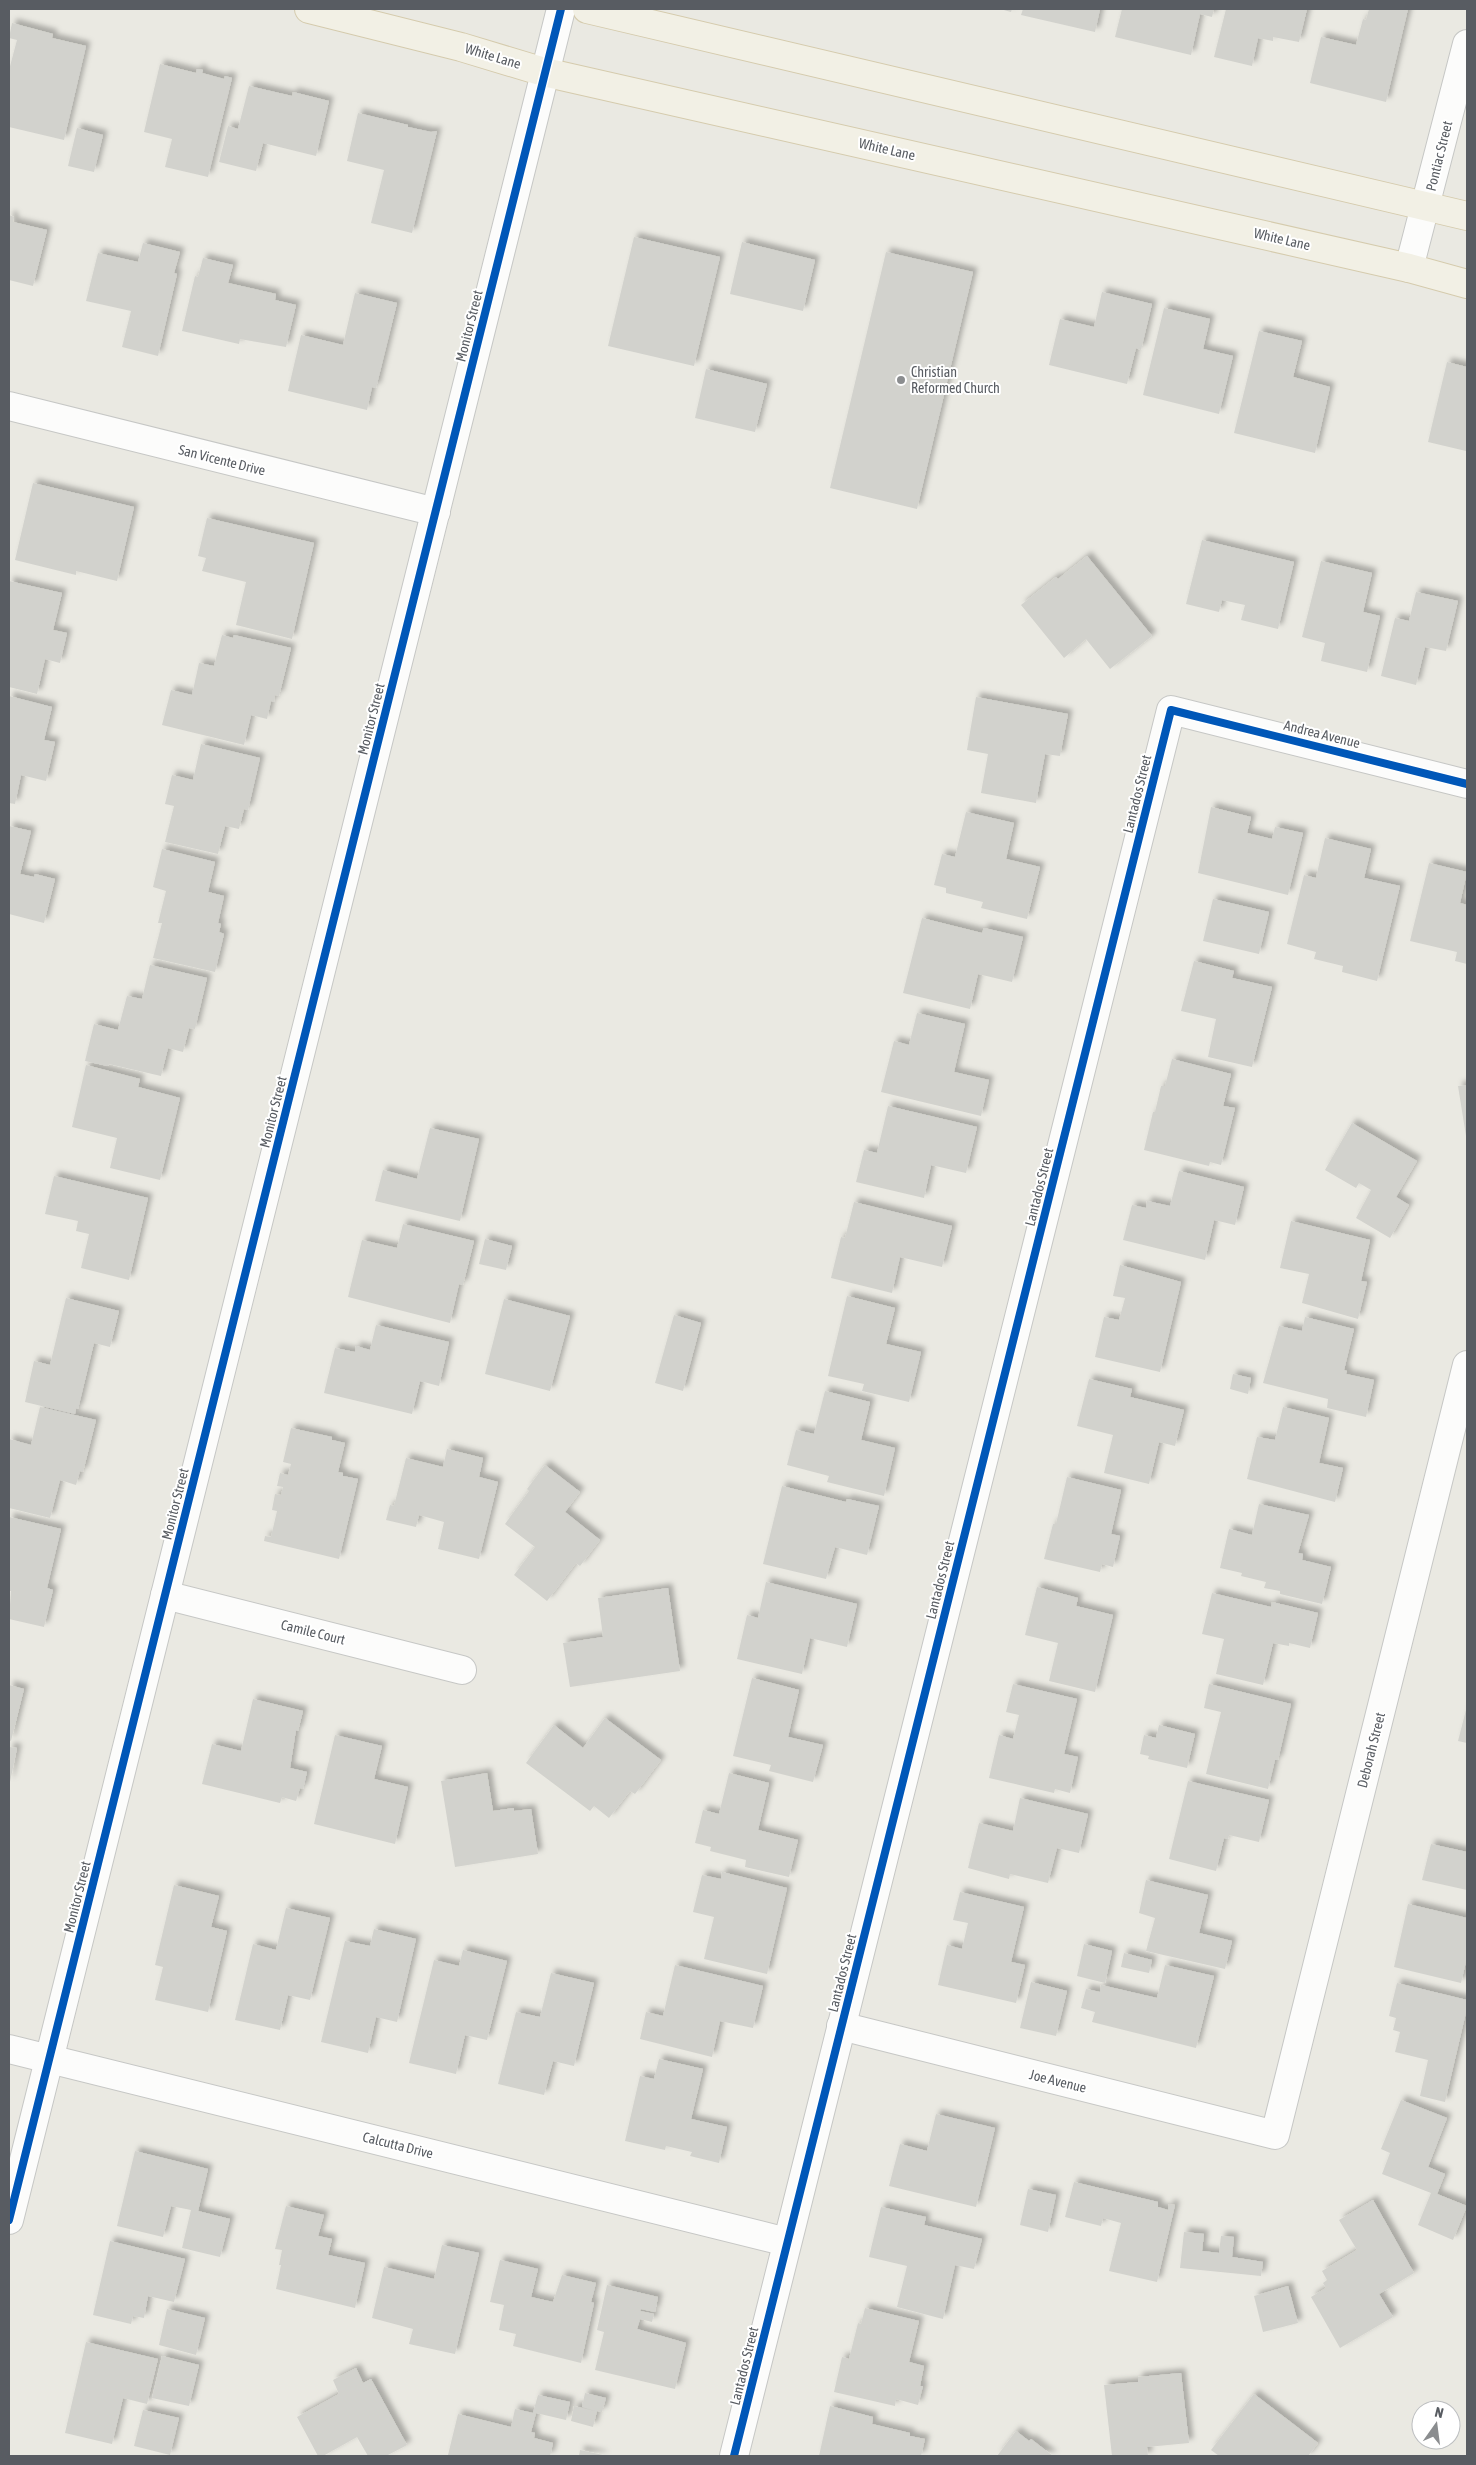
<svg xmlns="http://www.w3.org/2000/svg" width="1476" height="2465" viewBox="0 0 1476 2465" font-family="'Asap Condensed',sans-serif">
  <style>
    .building { fill: #d2d2cd; filter: url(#shadow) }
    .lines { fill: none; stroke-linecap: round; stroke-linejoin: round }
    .minor-casing { stroke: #c6c7c5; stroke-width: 30 }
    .major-casing { stroke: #d5cbad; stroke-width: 30 }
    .minor { stroke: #fcfcfb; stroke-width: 28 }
    .major { stroke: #f2f0e5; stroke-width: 28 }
    .cycleway-casing { stroke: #fff; stroke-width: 11 }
    .cycleway { stroke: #0057b8; stroke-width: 8 }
    .poi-dot { fill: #8b8d8f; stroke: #fff; stroke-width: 2 }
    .labels { text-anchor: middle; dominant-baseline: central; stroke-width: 4; stroke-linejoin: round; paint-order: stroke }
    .street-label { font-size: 14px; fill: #585c62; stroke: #fff }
    .poi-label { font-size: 14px; fill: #585c62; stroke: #fff; text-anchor: start }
  </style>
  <defs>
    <filter id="shadow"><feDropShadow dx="4.5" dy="-4.5" stdDeviation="2.5" flood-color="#0004"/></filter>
  </defs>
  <rect width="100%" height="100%" fill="#eae9e2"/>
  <g class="building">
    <path d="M1000,9H1012L1011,12Z"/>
    <path d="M1023,9H1100L1095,32L1021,15Z"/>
    <path d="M1122,9H1214L1212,17L1200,14L1191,55L1115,37Z"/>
    <path d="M1226,9H1307L1299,42L1273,37V41L1258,38L1252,66L1214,57Z"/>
    <path d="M1369,9H1408L1386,102L1310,83L1321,37L1356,45L1363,19L1366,20Z"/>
    <path d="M12,23L53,34L52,38L86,46L64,140L9,127V70L17,40L9,38Z"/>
    <path d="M160,64L196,73L197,69L203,70L202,73L224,79L225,76L232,78L208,177L165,167L172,139L144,132Z"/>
    <path d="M249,86L292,96L293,92L329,101L316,156L263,143L256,171L219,162L228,126L238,129Z"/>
    <path d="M358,113L408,125V127L431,132L437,131L412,233L371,223L384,170L347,161Z"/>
    <path d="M77,128L103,135L94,172L68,166Z"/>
    <path d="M9,215L14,217L13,222L47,230L33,286L9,280Z"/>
    <path d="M634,237L720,257L694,366L608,346Z"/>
    <path d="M742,242L815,260L803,311L730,294Z"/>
    <path d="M143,243L180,252L174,273L177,274L158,356L122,347L131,311L86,301L98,253L138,262Z"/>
    <path d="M886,252L973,272L917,509L830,488Z"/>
    <path d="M203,258L233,265L228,283L276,294L275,300L296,305L286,347L240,339L239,344L182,331L195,276L198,277Z"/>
    <path d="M1102,292L1152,304L1141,350L1136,348L1127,384L1049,365L1060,319L1094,327Z"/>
    <path d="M355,293L397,303L376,388L372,387L367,410L288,391L301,335L343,345Z"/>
    <path d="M1164,308L1210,319L1203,349L1233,356L1219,414L1143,395Z"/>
    <path d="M1259,331L1302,341L1293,377L1330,387L1315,453L1234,433Z"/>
    <path d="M1447,362L1467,367L1466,451L1428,442Z"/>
    <path d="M706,369L767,384L755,432L695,418Z"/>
    <path d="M33,483L134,507L117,581L76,571V575L15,560Z"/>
    <path d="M207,518L314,543L292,639L236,625L246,582L202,571L206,558L198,556Z"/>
    <path d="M1202,540L1294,562L1278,629L1241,620L1245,605L1222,600L1219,612L1186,604Z"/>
    <path d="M1087,556L1152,636L1110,669L1086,639L1064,658L1021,605L1056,577L1058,579Z"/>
    <path d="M1321,561L1372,573L1363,612L1380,616L1367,672L1321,661L1325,643L1302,637Z"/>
    <path d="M9,581L62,593L53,630L67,633L60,663L45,659L37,694L9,687Z"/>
    <path d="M1416,592L1458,601L1446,651L1425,647L1416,685L1381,676L1395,618L1409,621Z"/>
    <path d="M222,635L233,638L234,635L291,648L279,696L275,695L274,702L271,701L267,719L251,715L244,745L162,725L171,690L192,695L199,663L214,666Z"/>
    <path d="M9,696L52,707L44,740L55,742L46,781L21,775L15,804L9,803Z"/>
    <path d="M976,697L1068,714L1060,756L1045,754L1036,803L981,793L988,754L967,750Z"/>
    <path d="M201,744L260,758L248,810L244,809L239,829L225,826L218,854L165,842L174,806L165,804L172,775L193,780Z"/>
    <path d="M1211,807L1251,817L1247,833L1272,839L1275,827L1303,833L1288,895L1198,873Z"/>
    <path d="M966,812L1014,823L1006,859L1040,867L1027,919L981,908L983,902L946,893V888L934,885L942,854L955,857Z"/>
    <path d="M9,826L31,831L20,874L34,877L35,874L55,879L44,923L9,914Z"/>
    <path d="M1325,838L1371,849L1364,878L1400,886L1377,981L1342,972L1343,966L1314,959L1316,952L1287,944L1304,875L1316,878Z"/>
    <path d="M162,849L215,862L208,892L224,896L218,923L221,924L219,932L224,934L215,972L153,958L162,923H158L166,891L153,887Z"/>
    <path d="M1429,863L1467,872L1460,903L1467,905V964L1455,961L1457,952L1410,941Z"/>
    <path d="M1213,899L1269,912L1259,954L1203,941Z"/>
    <path d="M922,918L982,933L984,928L1023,937L1012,982L978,974L970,1009L903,993Z"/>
    <path d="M1194,961L1234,971L1232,978L1272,987L1252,1067L1208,1057L1216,1019L1181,1011Z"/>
    <path d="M150,965L207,978L195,1029L189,1028L183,1052L168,1048L161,1076L109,1064L108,1066L85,1061L94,1024L118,1030L127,996L142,999Z"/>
    <path d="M917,1013L965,1024L954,1072L989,1080L981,1116L881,1092L894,1041L909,1045Z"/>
    <path d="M1172,1059L1231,1074L1223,1106L1235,1108L1221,1165L1210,1162L1209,1166L1144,1150L1153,1112H1155L1161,1086H1165Z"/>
    <path d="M86,1065L140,1079L138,1087L180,1098L160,1180L110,1168L117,1138L72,1127Z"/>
    <path d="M1467,1085V1135L1466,1136L1458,1086Z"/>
    <path d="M888,1106L977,1127L966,1173L931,1165L924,1198L856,1182L864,1150L877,1153Z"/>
    <path d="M1352,1123L1417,1161L1396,1197L1409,1205L1390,1238L1356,1218L1371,1190L1359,1183L1356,1188L1325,1170Z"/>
    <path d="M430,1128L479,1139L460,1221L375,1201L383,1170L417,1179Z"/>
    <path d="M1179,1171L1244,1187L1235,1225L1214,1220L1205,1260L1123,1240L1132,1205L1146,1208L1147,1201L1170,1206Z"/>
    <path d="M54,1176L148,1198L129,1280L81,1268L89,1234L76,1231L78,1221L45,1214Z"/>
    <path d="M854,1202L952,1226L942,1267L900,1257L892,1293L831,1278L841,1237L845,1238Z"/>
    <path d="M1291,1221L1370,1240L1361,1281L1367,1282L1358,1319L1302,1303L1309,1274L1280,1268Z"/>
    <path d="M403,1224L474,1241L463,1285L459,1284L450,1323L348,1297L362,1240L397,1248Z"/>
    <path d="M485,1239L512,1246L506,1270L479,1264Z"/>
    <path d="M1120,1265L1181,1282L1160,1372L1095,1357L1104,1317L1119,1320L1125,1298L1113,1296Z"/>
    <path d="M847,1296L895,1308L886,1344L921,1352L909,1402L862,1391L864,1384L828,1376Z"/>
    <path d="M66,1298L119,1311L110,1347L94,1343L78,1409L76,1408L75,1414L25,1402L34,1361L50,1365Z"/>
    <path d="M504,1299L570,1316L550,1391L485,1374Z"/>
    <path d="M674,1315L701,1323L683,1391L655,1383Z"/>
    <path d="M1305,1317L1354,1329L1344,1370L1347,1371L1346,1374L1374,1380L1366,1417L1327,1408L1328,1399L1263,1383L1279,1326L1302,1331Z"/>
    <path d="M376,1325L449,1342L439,1386L420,1381L412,1414L324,1393L335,1348L355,1352L356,1346L370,1350Z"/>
    <path d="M1233,1374L1251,1378L1248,1394L1230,1389Z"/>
    <path d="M1089,1379L1132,1389L1130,1397L1184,1410L1175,1446L1159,1442L1149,1484L1104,1473L1113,1435L1077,1426Z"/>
    <path d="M825,1391L870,1402L861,1440L895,1448L884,1496L827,1482L829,1476L787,1465L796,1430L814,1434Z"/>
    <path d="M40,1407L96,1420L83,1472L80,1471L76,1485L60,1480L50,1518L9,1508V1439L31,1445Z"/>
    <path d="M1283,1407L1329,1418L1319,1463L1343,1468L1335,1502L1247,1479L1257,1437L1275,1440Z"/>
    <path d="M291,1428L332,1437V1440L345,1443L338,1472L343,1473V1476L358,1479L339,1559L264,1541L265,1536L271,1537L277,1511L272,1510L275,1494L281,1495L283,1487L277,1486L280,1473L288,1475L291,1464L283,1462Z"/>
    <path d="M447,1449L483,1458L479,1477L498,1482L479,1559L438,1549L444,1522L419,1515L416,1527L386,1520L390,1505L394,1506L406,1458L443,1467Z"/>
    <path d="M545,1465L580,1492L565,1512L600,1540L580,1566L576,1563L547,1601L514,1575L535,1547L505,1524L529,1491L527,1489Z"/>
    <path d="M1067,1477L1121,1490L1111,1534L1120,1536L1113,1567L1102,1564L1100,1572L1044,1559L1053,1524H1056Z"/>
    <path d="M782,1486L846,1502L847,1499L879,1506L867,1555L835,1547L826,1579L763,1564Z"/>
    <path d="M1259,1504L1309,1515L1298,1553L1303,1554L1302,1560L1331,1567L1322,1604L1280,1594V1591L1264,1588L1266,1582L1241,1576L1242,1573L1220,1568L1229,1529L1252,1535Z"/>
    <path d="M9,1517L61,1529L47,1588L53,1590L44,1627L9,1619L11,1591H9Z"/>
    <path d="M766,1582L857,1604L847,1647L810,1638L802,1674L737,1659L747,1615L758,1618Z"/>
    <path d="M1037,1587L1078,1598L1076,1606L1113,1615L1095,1692L1049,1681L1058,1643L1025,1635Z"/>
    <path d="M668,1588L680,1671L570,1687L563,1643L603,1637L598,1598Z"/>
    <path d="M1212,1593L1271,1607L1272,1602L1318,1613L1310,1648L1289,1643V1646L1273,1643L1263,1685L1216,1674L1224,1639L1202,1634Z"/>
    <path d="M752,1678L799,1690L788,1737L823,1745L813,1782L769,1771L771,1765L733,1756Z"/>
    <path d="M1013,1684L1077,1699L1064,1754L1078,1757L1070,1793L1055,1789L1054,1793L989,1778L999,1735L1013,1739L1019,1715L1006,1712Z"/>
    <path d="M1209,1684L1291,1704L1278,1760H1275L1268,1789L1206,1774L1221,1712L1204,1708Z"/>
    <path d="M9,1685L24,1689L11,1741L9,1740Z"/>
    <path d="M253,1699L303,1711L298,1731L296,1730L290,1768L307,1772L303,1789L300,1788L296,1801L282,1797L280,1803L202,1784L212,1744L241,1751Z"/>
    <path d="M1467,1706V1743L1458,1741Z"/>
    <path d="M605,1718L661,1760L635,1794L630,1791L609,1818L594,1806L590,1811L526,1763L554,1725L583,1748Z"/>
    <path d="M1159,1725L1195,1734L1187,1768L1148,1759L1149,1756L1140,1754L1144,1735L1156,1738Z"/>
    <path d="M335,1735L382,1746L374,1779L408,1787L395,1844L314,1824Z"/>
    <path d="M9,1747L17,1748L10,1782H9Z"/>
    <path d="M487,1773L493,1811L514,1808V1811L531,1809L538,1854L455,1867L441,1781Z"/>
    <path d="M729,1773L769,1783L758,1830L798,1840L789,1877L745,1867L746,1860L710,1851L711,1847L695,1843L703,1810L719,1814Z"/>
    <path d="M1188,1781L1269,1800L1259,1842L1229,1835L1228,1839L1224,1838L1216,1871L1169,1859Z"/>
    <path d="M1020,1798L1088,1814L1079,1853L1057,1848L1048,1883L1010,1874L1009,1879L968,1868L979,1823L1013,1831Z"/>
    <path d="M1431,1844L1467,1852V1890L1422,1880Z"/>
    <path d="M722,1872L787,1888L767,1974L704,1959L714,1917L693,1912L702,1875L721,1879Z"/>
    <path d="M1146,1880L1208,1895L1199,1933L1232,1941L1225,1969L1146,1951L1155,1918L1139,1913Z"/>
    <path d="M174,1885L219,1896L211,1927L227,1931L208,2012L155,2000L163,1967L155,1965Z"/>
    <path d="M960,1892L1024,1907L1011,1962L1025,1965L1016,2003L938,1985L947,1945L962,1949L968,1923L953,1920Z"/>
    <path d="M1408,1904L1467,1918V1957L1461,1983L1394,1967Z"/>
    <path d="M286,1908L330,1918L310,2000L288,1995L280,2030L235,2020L253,1944L276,1950Z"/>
    <path d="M374,1929L416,1939L397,2022L376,2017L368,2053L321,2042L345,1941L370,1946Z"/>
    <path d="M1084,1944L1112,1951L1105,1983L1077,1976Z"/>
    <path d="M463,1950L507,1961L487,2040L465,2035L456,2074L409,2063L434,1960L459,1966Z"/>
    <path d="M1124,1953L1152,1960L1149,1973L1121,1967Z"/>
    <path d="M675,1965L763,1986L753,2028L720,2021L712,2057L640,2039L646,2012L663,2016Z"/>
    <path d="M1165,1965L1214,1976L1196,2048L1092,2022L1095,2012L1081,2008L1086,1989L1100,1992L1101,1985L1157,1998Z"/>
    <path d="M551,1973L594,1983L574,2066L553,2061L544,2095L498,2084L516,2012L540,2017Z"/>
    <path d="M1031,1982L1067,1991L1056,2036L1020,2028Z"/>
    <path d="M1397,1983L1467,2000V2008L1445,2102L1420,2096L1428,2060L1395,2052L1400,2032L1393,2030L1396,2018L1389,2016Z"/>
    <path d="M659,2059L703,2069L691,2119L727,2127L719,2163L690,2156L692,2152L666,2146L665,2150L625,2141L640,2076L654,2079Z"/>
    <path d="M1401,2100L1447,2118L1428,2167L1445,2174L1437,2194L1467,2206L1453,2240L1418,2225L1431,2193L1382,2174L1390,2153L1381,2149Z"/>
    <path d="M936,2114L995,2128L976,2207L889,2186L900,2144L927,2151Z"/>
    <path d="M135,2151L208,2169L198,2211L230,2219L220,2257L182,2248L191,2210L171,2206L163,2237L117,2226Z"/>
    <path d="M1074,2182L1158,2202V2207L1168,2210L1169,2204L1175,2205L1157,2282L1109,2271L1121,2223L1103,2218L1101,2226L1065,2217Z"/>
    <path d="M1028,2189L1056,2195L1048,2232L1020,2225Z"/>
    <path d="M1373,2200L1414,2273L1379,2294L1393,2317L1340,2348L1311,2297L1326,2288L1323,2283L1327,2280L1322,2271L1357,2250L1339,2220Z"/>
    <path d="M286,2206L324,2215L318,2236L332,2239L328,2255L365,2263L355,2308L276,2289L281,2265H279L282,2250L275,2249Z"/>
    <path d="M881,2207L926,2217L924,2225L982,2239L974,2269L955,2265L943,2319L897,2307L907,2266L869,2257Z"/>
    <path d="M1184,2232L1204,2234L1202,2251L1219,2253L1221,2236L1234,2237L1232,2257L1263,2262L1261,2276L1180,2268Z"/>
    <path d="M110,2241L185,2259L174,2302L148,2296L144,2318L133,2316L131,2324L93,2315Z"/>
    <path d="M442,2245L479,2253L455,2354L409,2344L413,2329L372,2318L384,2267L434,2279Z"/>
    <path d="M500,2260L538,2269L531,2297L553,2302L562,2275L596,2283L591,2302L594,2303L581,2363L513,2346L516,2334L499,2330L504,2305L490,2302Z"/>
    <path d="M607,2285L658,2297L655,2312L641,2309L640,2311L654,2314L652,2322L640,2319L637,2329L686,2343L675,2389L595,2370L604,2332L597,2330Z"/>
    <path d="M1288,2286L1298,2323L1263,2332L1254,2296Z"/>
    <path d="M865,2308L919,2321L909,2362L924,2366L920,2386H923L918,2405L896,2399L895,2406L834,2392L842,2357L849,2359L858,2323L861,2324Z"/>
    <path d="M167,2309L205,2318L196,2355L159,2345Z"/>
    <path d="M86,2342L158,2359L147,2404L123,2398L112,2444L65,2433Z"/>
    <path d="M162,2356L199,2365L189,2406L152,2398Z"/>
    <path d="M356,2368L363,2383L371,2379L407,2445L386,2456H368L357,2437L323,2456H318L297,2417L339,2394L333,2380Z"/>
    <path d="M1181,2373L1189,2443L1147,2447L1148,2456H1112L1104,2385L1138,2382V2377Z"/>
    <path d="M585,2393L606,2398L602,2412L597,2411L593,2427L571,2421L574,2406L595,2411L582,2407Z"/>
    <path d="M1254,2394L1318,2443L1308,2456H1219L1211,2450Z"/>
    <path d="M538,2395L570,2402L566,2420L536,2413L531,2432L535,2433L534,2438L553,2443L550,2456L448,2455L458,2414L511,2427L515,2409L533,2413Z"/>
    <path d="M830,2406L873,2417L872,2424L910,2433V2436L925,2439L921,2456H819Z"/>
    <path d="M143,2410L179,2418L170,2455L134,2446Z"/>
    <path d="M1016,2431L1029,2441L1031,2439L1053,2456H997Z"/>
    <path d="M580,2450L603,2455V2456H579Z"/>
  </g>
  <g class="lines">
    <g class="minor-casing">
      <g id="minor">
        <path d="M1409,268L1467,44"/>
        <path d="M9,406L436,512"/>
        <path d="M165,1595L462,1670"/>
        <path d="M841,2026L1275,2135L1467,1365"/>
        <path d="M9,2049L787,2242"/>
        <path d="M9,2220L561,9"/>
        <path d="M734,2456L1171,710L1467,784"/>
      </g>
    </g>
    <g class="major-casing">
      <g id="major">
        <path d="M309,9L461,47L544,72L1409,268L1467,284"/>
        <path d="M587,9L1467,216"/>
      </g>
    </g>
    <use href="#minor" class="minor"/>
    <use href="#major" class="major"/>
    <g class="cycleway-casing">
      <g id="cycleway">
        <path d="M9,2220L561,9"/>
        <path d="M734,2456L1171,710L1467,784"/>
      </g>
    </g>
    <use href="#cycleway" class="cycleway"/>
  </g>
  <circle class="poi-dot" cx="901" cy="380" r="5"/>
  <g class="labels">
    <g class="street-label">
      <text transform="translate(493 56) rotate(17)">White Lane</text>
      <text transform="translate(887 149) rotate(13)">White Lane</text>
      <text transform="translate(1439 156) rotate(-76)">Pontiac Street</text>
      <text transform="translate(1282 239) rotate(13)">White Lane</text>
      <text transform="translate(469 326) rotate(-76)">Monitor Street</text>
      <text transform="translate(222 460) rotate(14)">San Vicente Drive</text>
      <text transform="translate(371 719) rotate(-76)">Monitor Street</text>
      <text transform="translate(1322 734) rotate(14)">Andrea Avenue</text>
      <text transform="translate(1137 794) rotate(-76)">Lantados Street</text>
      <text transform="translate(273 1112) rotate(-76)">Monitor Street</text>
      <text transform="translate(1039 1187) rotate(-76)">Lantados Street</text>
      <text transform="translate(175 1504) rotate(-76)">Monitor Street</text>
      <text transform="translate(940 1580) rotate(-76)">Lantados Street</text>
      <text transform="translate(313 1632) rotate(14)">Camile Court</text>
      <text transform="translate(1371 1750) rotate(-76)">Deborah Street</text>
      <text transform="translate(77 1897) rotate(-76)">Monitor Street</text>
      <text transform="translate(842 1973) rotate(-76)">Lantados Street</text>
      <text transform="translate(1058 2081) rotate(14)">Joe Avenue</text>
      <text transform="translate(398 2145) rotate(14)">Calcutta Drive</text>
      <text transform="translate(744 2366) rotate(-76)">Lantados Street</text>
    </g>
    <g class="poi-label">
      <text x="911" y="372">Christian<tspan x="911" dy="16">Reformed Church</tspan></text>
    </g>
  </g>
  <rect width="1476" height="2465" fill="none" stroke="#585c62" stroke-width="20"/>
  <g transform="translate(1436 2425) rotate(14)"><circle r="24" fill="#ffffff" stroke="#bcbec0"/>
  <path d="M0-4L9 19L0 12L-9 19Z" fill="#8b8d8f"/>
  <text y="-8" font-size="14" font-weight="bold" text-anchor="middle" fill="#585c62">N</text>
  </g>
</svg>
